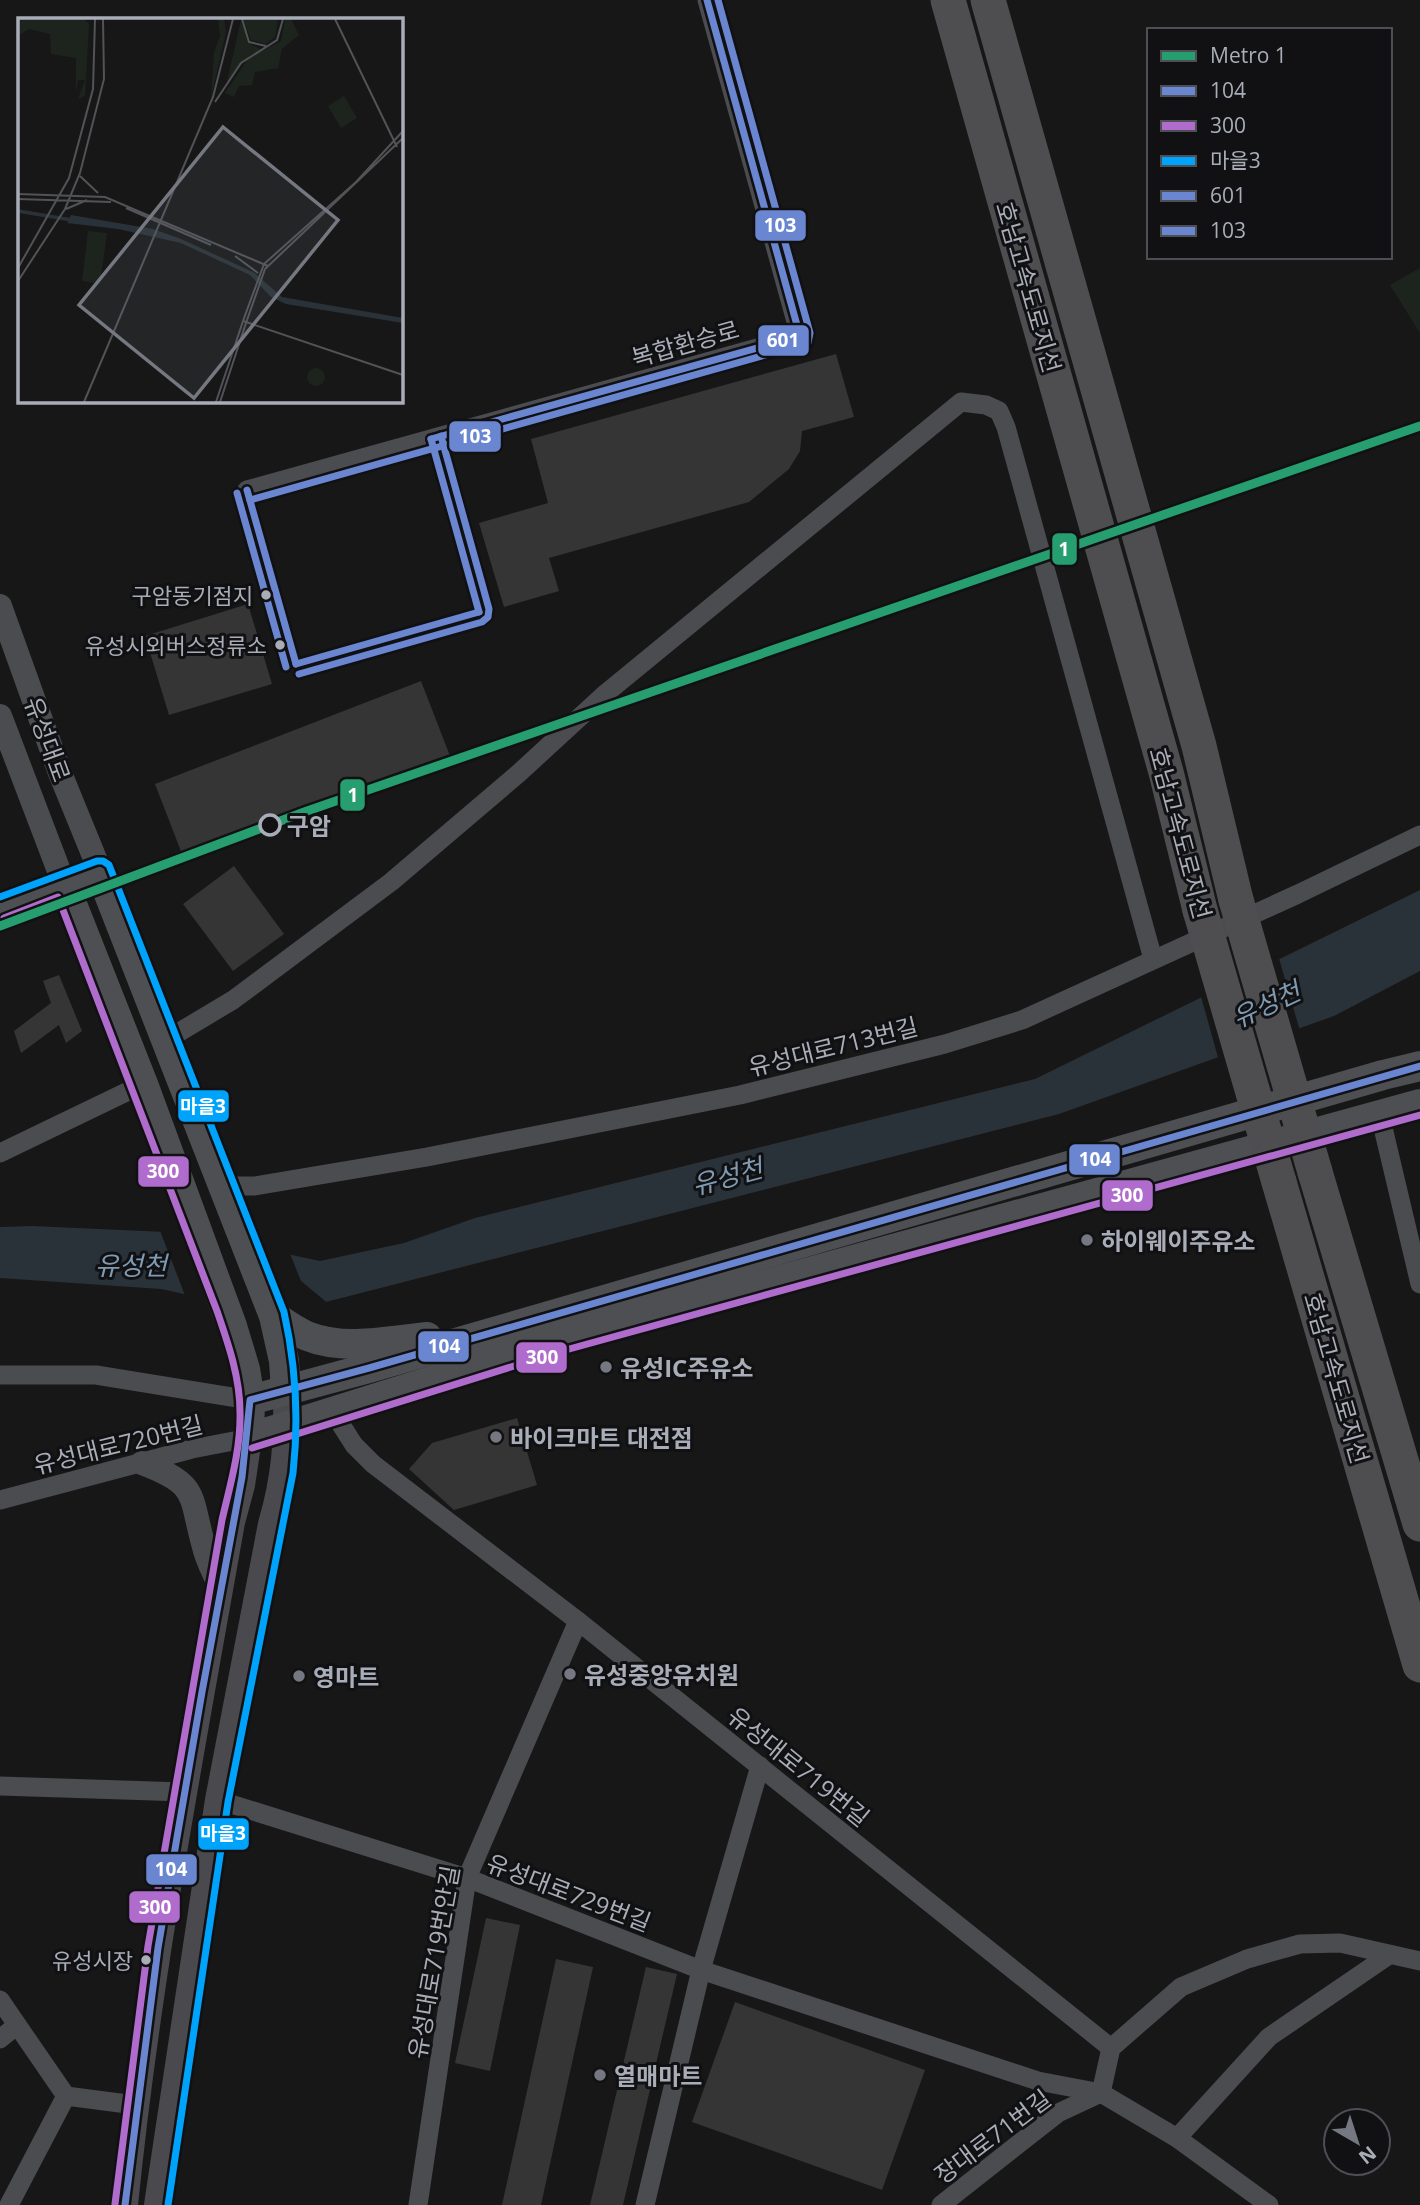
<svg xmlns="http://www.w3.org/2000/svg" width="1420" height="2205" viewBox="0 0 1420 2205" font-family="'Open Sans','Noto Sans KR',sans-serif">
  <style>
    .green { fill: #1d241e }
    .water { fill: #2a3239 }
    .pier { fill: #171717 }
    .building { fill: #353536 }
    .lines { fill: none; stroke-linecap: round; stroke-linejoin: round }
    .minor { stroke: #4b4c50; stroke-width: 19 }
    .tertiary { stroke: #4b4c50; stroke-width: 24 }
    .secondary { stroke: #4a4a4e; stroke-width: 26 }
    .primary { stroke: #4d4f52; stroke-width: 30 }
    .motorway { stroke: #4e4e51; stroke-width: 35 }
    .motorway-bridge { stroke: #4e4e51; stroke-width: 35 }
    .bus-1-casing { stroke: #111113; stroke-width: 12 }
    .bus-2-casing { stroke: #111113; stroke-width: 12 }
    .bus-3-casing { stroke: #111113; stroke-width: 12 }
    .bus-4-casing { stroke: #111113; stroke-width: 12 }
    .bus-5-casing { stroke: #111113; stroke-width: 12 }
    .bus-1 { stroke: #6a86d1; stroke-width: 7 }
    .bus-2 { stroke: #b06ccc; stroke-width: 7 }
    .bus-3 { stroke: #00a3fb; stroke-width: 7 }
    .bus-4 { stroke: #6a86d1; stroke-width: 7 }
    .bus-5 { stroke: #6a86d1; stroke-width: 7 }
    .metro-1-casing { stroke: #111113; stroke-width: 14 }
    .metro-1 { stroke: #269e70; stroke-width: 9 }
    .bus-dot { fill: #a8adb8; stroke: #111113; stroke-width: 2.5 }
    .stop-dot { fill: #111113; stroke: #a8adb8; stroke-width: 3.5 }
    .poi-dot { fill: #757880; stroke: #111113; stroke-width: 2.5 }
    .labels { text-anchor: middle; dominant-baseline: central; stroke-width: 6; stroke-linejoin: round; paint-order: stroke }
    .bus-label { font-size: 22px; fill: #a8adb8; stroke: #111113; text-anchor: end }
    .street-label { font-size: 24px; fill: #a8adb8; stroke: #111113 }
    .stop-label { font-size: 24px; font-weight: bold; fill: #a8adb8; stroke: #111113; text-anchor: start }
    .poi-label { font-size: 24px; font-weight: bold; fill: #a8adb8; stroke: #111113; text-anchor: start }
    .water-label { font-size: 26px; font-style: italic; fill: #7f9bb3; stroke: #111113 }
    .inset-river { fill: none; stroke: #2a3239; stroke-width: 3.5 }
    .inset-road { fill: none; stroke: #515357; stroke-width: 2 }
    .view { fill: #757880; fill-opacity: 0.15; stroke: #757880; stroke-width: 3.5 }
    .inset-edge { fill: none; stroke: #a8adb8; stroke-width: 3.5 }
    .line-badge { stroke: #111113; stroke-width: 2.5 }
    .badge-label { font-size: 19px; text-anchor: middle; font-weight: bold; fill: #fff }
  </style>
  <rect width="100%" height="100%" fill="#171717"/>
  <path class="green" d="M1420,268V333L1390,285Z"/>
  <path class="water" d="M1420,890V971L1334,1016L1059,1114L322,1303L230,1304L161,1289L0,1278V1227L32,1226L188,1233L320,1261L404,1243L475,1218L1035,1079Z"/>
  <g class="pier">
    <path d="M1278,955L1300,1031L1219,1061L1200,993Z"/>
    <path d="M159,1228L189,1230L289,1251L301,1281L330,1305L322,1307H230L186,1298Z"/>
  </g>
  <g class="building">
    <path d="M836,354L854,417L802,431L800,451L789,469L749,502L549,558L559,591L504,607L479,523L548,503L531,439Z"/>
    <path d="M248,604L272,684L169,715L145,636Z"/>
    <path d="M421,681L450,756L184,859L155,784Z"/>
    <path d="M234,866L284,934L233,971L183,904Z"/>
    <path d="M59,975L82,1031L66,1043L59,1025L21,1053L14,1031L51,1003L43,981Z"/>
    <path d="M517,1418L537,1485L454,1510L409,1469L432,1443Z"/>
    <path d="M486,1918L520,1925L490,2071L455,2063Z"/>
    <path d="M556,1959L593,1967L541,2205H502Z"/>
    <path d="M646,1967L677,1974L623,2205H590Z"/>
    <path d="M735,2002L925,2070L882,2190L692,2122Z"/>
  </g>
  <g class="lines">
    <g class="minor">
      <path d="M247,490L800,336L707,0"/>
      <path d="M166,1040L233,1000L391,882L519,773L605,694L961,402L986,405L999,411L1006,427L1153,959"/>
      <path d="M1380,1115L1420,1284"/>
      <path d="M0,1153L143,1084"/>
      <path d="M223,1186H255L427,1157L740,1095L945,1044L1022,1020L1298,894L1420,835"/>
      <path d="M0,1375H96L250,1400"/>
      <path d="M333,1412L354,1445L373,1464L578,1621L1111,2048"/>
      <path d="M0,1500L192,1449L249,1438"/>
      <path d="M0,1786L184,1792"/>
      <path d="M218,1800L467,1878L701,1970L1038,2081L1101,2093L1177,2138L1269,2205"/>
      <path d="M0,2000L66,2096"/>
      <path d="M0,2039L17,2025"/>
      <path d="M66,2096L135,2105"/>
      <path d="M1177,2138L1269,2037L1389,1955"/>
      <path d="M9,2205L66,2096"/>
      <path d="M418,2205L467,1878L578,1621"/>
      <path d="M645,2205L701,1970L760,1766"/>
      <path d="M941,2205L1058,2113L1101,2093L1111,2048L1181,1987L1247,1959L1300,1944L1340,1943L1420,1961"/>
    </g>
    <g class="tertiary">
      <path d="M0,606L60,773L100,871"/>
      <path d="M0,716L64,884"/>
      <path d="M142,1463C200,1485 189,1494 204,1547C207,1561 215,1574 220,1587"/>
    </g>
    <g class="secondary">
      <path d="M125,2205C148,1976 192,1749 232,1522L242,1485L249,1438"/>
      <path d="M157,2205L218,1800L271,1524C285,1477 287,1439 286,1391"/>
    </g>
    <g class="primary">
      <path d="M64,884L143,1084L232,1326L245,1369L250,1400L249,1438L559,1341L1420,1104"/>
      <path d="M0,908L100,871L274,1316L284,1361L286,1391"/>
      <path d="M274,1316C284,1323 295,1331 307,1336C344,1351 389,1341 427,1337"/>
      <path d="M250,1400L369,1368L1383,1075L1420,1066"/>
    </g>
    <g class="motorway">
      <path d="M948,0L1166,772L1200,910"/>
      <path d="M988,0L1199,746L1236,900"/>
      <path d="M1315,1172L1420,1524"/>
      <path d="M1279,1182L1420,1665"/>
    </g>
    <g class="motorway-bridge">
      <path d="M1236,900L1315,1172"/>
      <path d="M1200,910L1279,1182"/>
    </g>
    <g class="bus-1-casing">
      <path id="bus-1" d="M125,2205L158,1948L202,1692L242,1477L250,1400L369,1368L1420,1066"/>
    </g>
    <g class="bus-2-casing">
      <g id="bus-2">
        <path d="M4,918L58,897L217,1311C228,1343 240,1377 240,1412C241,1449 230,1485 222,1520L148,1946L115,2204"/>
        <path d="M252,1448L562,1351L1420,1115"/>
      </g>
    </g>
    <g class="bus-3-casing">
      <path id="bus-3" d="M0,897L97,861H103L109,865L284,1312C296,1366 299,1419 293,1473L228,1802L168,2205"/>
    </g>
    <g class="bus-4-casing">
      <g id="bus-4">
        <path d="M431,439L800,336L707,0"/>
        <path d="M431,439L479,612"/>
        <path d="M247,490L296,664"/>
        <path d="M296,664L479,612"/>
      </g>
    </g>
    <g class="bus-5-casing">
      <g id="bus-5">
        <path d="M237,493L286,667"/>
        <path d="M250,500L808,343L810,333L718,0"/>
        <path d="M299,674L482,622L488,617L489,609L441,436"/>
      </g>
    </g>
    <use href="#bus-1" class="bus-1"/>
    <use href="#bus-2" class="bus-2"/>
    <use href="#bus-3" class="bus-3"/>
    <use href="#bus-4" class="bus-4"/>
    <use href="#bus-5" class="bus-5"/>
    <g class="metro-1-casing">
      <path id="metro-1" d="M0,926L307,811L1420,426"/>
    </g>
    <use href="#metro-1" class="metro-1"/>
  </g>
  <g class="bus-dot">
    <circle cx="266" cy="595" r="6"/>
    <circle cx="280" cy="645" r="6"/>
    <circle cx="146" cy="1960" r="6"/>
  </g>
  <circle class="stop-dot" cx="270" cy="825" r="10"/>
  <g class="poi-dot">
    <circle cx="1087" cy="1240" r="7"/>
    <circle cx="606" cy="1367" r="7"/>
    <circle cx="496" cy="1437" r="7"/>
    <circle cx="570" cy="1674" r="7"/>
    <circle cx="299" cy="1676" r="7"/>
    <circle cx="600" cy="2075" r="7"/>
  </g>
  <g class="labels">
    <g class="bus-label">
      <text x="253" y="595">구암동기점지</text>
      <text x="267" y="645">유성시외버스정류소</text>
      <text x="133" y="1960">유성시장</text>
    </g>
    <g class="street-label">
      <text transform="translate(1029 287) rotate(74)">호남고속도로지선</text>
      <text transform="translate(685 343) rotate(-16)">복합환승로</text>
      <text transform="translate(48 739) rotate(70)">유성대로</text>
      <text transform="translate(1181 833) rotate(75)">호남고속도로지선</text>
      <text transform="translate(833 1046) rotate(-14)">유성대로713번길</text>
      <text transform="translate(1337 1378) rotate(74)">호남고속도로지선</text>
      <text transform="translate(118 1444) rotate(-14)">유성대로720번길</text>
      <text transform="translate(799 1766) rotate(39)">유성대로719번길</text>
      <text transform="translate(569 1892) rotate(21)">유성대로729번길</text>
      <text transform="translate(433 1962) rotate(-80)">유성대로719번안길</text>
      <text transform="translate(992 2136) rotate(-37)">장대로71번길</text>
    </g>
    <g class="stop-label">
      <text x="287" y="825">구암</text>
    </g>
    <g class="poi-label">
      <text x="1101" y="1240">하이웨이주유소</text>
      <text x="620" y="1367">유성IC주유소</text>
      <text x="510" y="1437">바이크마트 대전점</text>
      <text x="584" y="1674">유성중앙유치원</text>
      <text x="313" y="1676">영마트</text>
      <text x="614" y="2075">열매마트</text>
    </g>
    <g class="water-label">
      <text transform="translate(1266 1004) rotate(-25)">유성천</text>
      <text transform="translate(727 1176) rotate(-15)">유성천</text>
      <text x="131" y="1265">유성천</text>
    </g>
  </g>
  <g transform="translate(18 18)">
    <rect width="385" height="385" fill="#171717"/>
    <path d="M0,1H66L71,6L67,78L60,81L67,62H60L58,75V40L33,36L32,16L11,11L0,18ZM200,1H206L208,14L193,80L196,35L202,18ZM225,1H260L257,19L248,26L233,22ZM267,1H273L281,17L264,31L260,50L237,54L234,67L221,68L216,79L207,75L230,41L263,23ZM223,2L232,26L244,32L232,37L209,63ZM326,78L339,100L323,110L310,88ZM70,213L89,215L82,266L64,263ZM289 359a9 9 0 1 1 18 0a9 9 0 1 1-18 0Z" fill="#1d241e"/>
    <path d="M53,197L135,211L163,221L235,254L264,279L385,300V305L268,286L253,279L232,257L163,225L100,211L49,205Z" fill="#2a3239"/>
    <path class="inset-river" d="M0,193L54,202"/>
    <path class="inset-road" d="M224,1L231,24L248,28M317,1L379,129M197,84L223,45L259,22L265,1M385,113L338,164L246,246L225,303L385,357M62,158L80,175M0,176L87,179L250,248M0,181L93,184M108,190L193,227M48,191L69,182M217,238L240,255M0,250L51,160L75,71L77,1M0,263L47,191L62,155L86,61L85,1M228,305L247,251L385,120M66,384L195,79L215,1M198,384L225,303M202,384L228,305"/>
    <path class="view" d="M205,109L320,202L176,380L61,287Z"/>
    <rect width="385" height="385" class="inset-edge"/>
  </g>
  <g class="line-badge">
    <rect x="754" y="209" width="53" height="33" rx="7" fill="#6a86d1"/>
    <rect x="757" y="324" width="53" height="33" rx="7" fill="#6a86d1"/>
    <rect x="448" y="420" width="54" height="33" rx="7" fill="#6a86d1"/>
    <rect x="1051" y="532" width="27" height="34" rx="7" fill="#269e70"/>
    <rect x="339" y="778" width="27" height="34" rx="7" fill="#269e70"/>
    <rect x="177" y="1089" width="53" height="34" rx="7" fill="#00a3fb"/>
    <rect x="1068" y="1143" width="53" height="33" rx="7" fill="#6a86d1"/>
    <rect x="137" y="1155" width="53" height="33" rx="7" fill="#b06ccc"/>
    <rect x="1101" y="1179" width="53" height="33" rx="7" fill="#b06ccc"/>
    <rect x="417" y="1330" width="53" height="33" rx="7" fill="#6a86d1"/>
    <rect x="515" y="1341" width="53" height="33" rx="7" fill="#b06ccc"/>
    <rect x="197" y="1817" width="53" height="34" rx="7" fill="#00a3fb"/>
    <rect x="145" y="1853" width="53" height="33" rx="7" fill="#6a86d1"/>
    <rect x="128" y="1890" width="53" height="34" rx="7" fill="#b06ccc"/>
  </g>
  <g class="badge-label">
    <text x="780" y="232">103</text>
    <text x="783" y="347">601</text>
    <text x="475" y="443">103</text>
    <text x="1064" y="556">1</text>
    <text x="353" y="802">1</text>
    <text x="203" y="1113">마을3</text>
    <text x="1095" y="1166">104</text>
    <text x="163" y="1178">300</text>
    <text x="1127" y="1202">300</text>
    <text x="444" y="1353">104</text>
    <text x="542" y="1364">300</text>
    <text x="223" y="1840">마을3</text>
    <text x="171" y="1876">104</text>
    <text x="155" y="1914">300</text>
  </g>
  <rect x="1147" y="28" width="245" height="231" fill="#111113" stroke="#4d4f55" stroke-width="2"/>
  <rect x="1161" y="51" width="35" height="10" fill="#269e70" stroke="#4d4f55" stroke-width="2"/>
  <text x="1210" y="63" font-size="21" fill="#a8adb8">Metro 1</text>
  <rect x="1161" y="86" width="35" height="10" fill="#6a86d1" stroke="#4d4f55" stroke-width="2"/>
  <text x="1210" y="98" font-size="21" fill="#a8adb8">104</text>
  <rect x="1161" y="121" width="35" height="10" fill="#b06ccc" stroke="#4d4f55" stroke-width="2"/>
  <text x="1210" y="133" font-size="21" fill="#a8adb8">300</text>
  <rect x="1161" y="156" width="35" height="10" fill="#00a3fb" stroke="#4d4f55" stroke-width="2"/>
  <text x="1210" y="168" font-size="21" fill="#a8adb8">마을3</text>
  <rect x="1161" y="191" width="35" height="10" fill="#6a86d1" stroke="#4d4f55" stroke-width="2"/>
  <text x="1210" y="203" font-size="21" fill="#a8adb8">601</text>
  <rect x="1161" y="226" width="35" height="10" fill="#6a86d1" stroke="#4d4f55" stroke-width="2"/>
  <text x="1210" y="238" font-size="21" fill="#a8adb8">103</text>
  <g transform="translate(1357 2142) rotate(141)"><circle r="33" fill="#111113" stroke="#4d4f55" stroke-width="2"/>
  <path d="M0-5L12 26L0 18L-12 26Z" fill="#757880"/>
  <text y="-10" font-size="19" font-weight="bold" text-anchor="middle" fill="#a8adb8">N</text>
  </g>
</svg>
